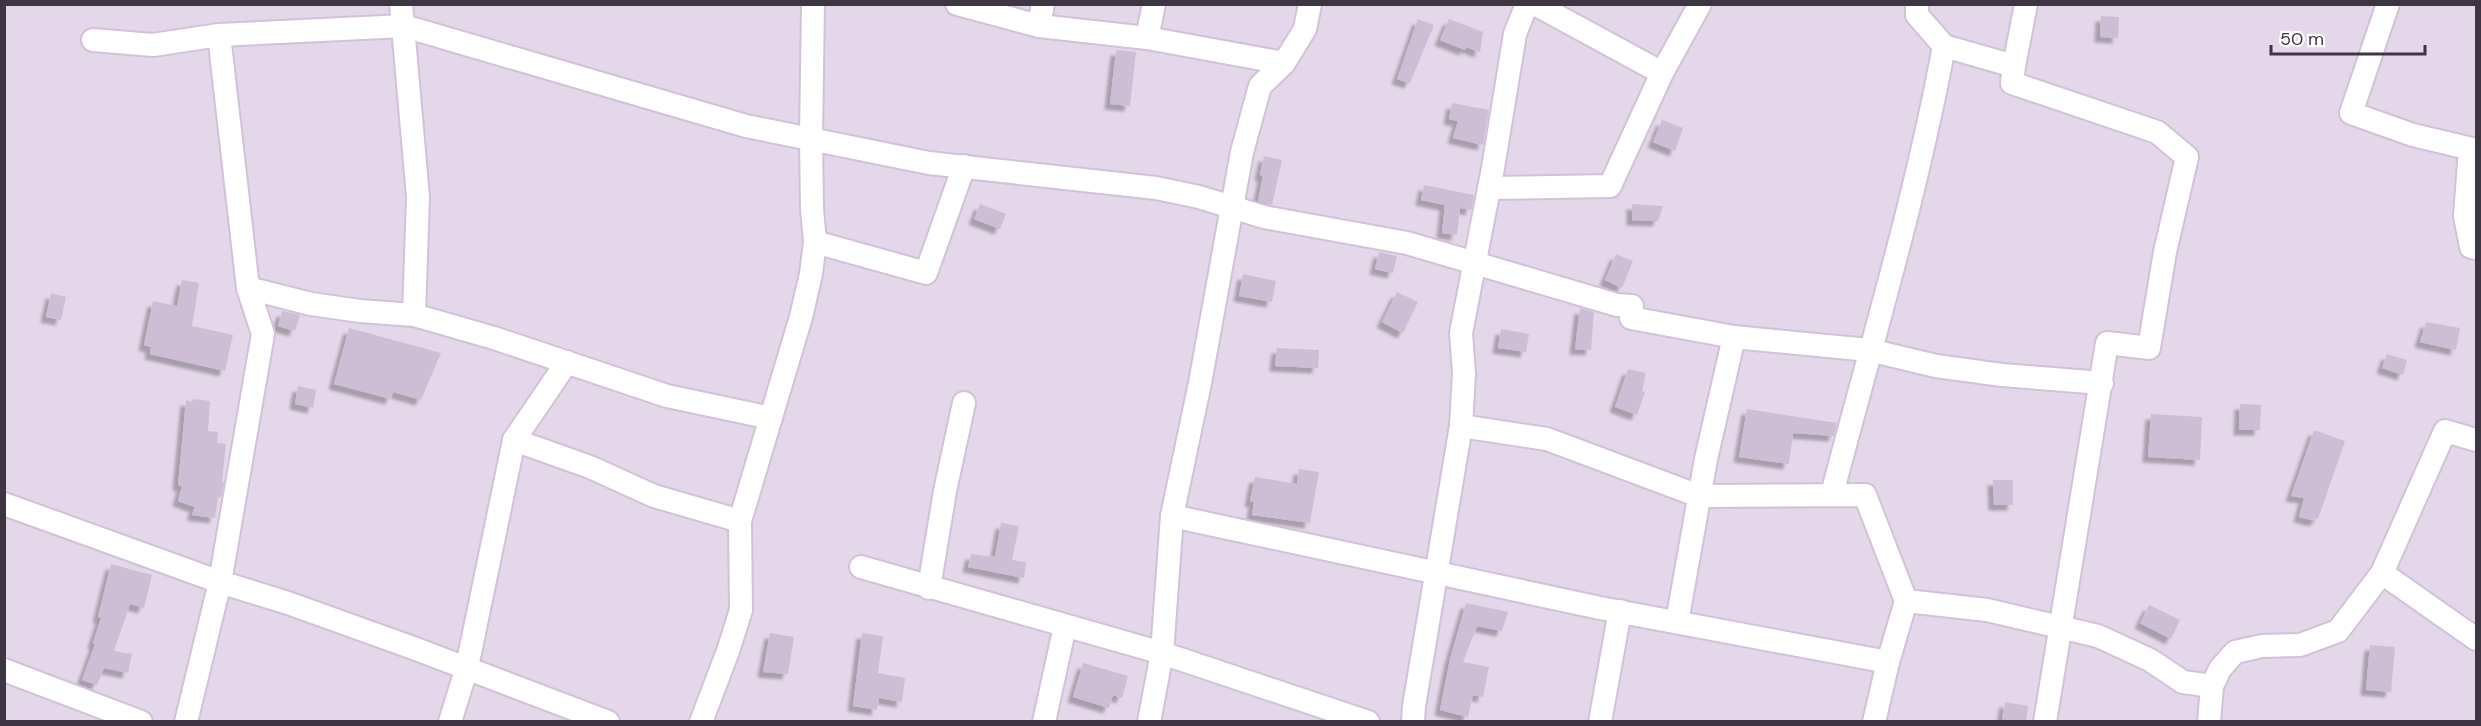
<svg xmlns="http://www.w3.org/2000/svg" width="2481" height="726" viewBox="0 0 2481 726" font-family="'DM Sans',sans-serif">
  <style>
    .residential { fill: #e4d7e9 }
    .building { fill: #cdbed5; filter: url(#shadow) }
    .lines { fill: none; stroke-linecap: round; stroke-linejoin: round }
    .minor-casing { stroke: #d1c2d7; stroke-width: 26 }
    .minor { stroke: #fff; stroke-width: 22 }
  </style>
  <defs>
    <filter id="shadow"><feDropShadow dx="-5.5" dy="5.5" stdDeviation="1.5" flood-color="#0004"/></filter>
  </defs>
  <rect width="100%" height="100%" fill="#eee5f1"/>
  <rect class="residential" x="5" y="5" width="2471" height="716"/>
  <g class="building">
    <path d="M2101,16L2119,17L2118,38L2100,37Z"/>
    <path d="M1418,19L1434,25L1410,83L1397,79Z"/>
    <path d="M1449,19L1483,32L1480,52L1466,47L1465,50L1440,40Z"/>
    <path d="M1116,50L1136,52L1130,106L1110,104Z"/>
    <path d="M1452,103L1489,110L1483,145L1453,138L1458,121L1449,119Z"/>
    <path d="M1662,120L1683,128L1675,151L1653,142Z"/>
    <path d="M1264,156L1282,160L1272,205L1258,201L1263,176L1260,175Z"/>
    <path d="M1424,185L1474,195L1471,210L1460,208L1457,235L1442,233L1445,205L1421,200Z"/>
    <path d="M980,204L1006,214L1000,229L974,219Z"/>
    <path d="M1632,204L1663,206L1658,221L1632,220Z"/>
    <path d="M1379,252L1397,256L1393,273L1375,269Z"/>
    <path d="M1616,254L1633,261L1622,288L1605,280Z"/>
    <path d="M1243,274L1276,281L1272,302L1239,296Z"/>
    <path d="M182,280L199,283L192,326L233,335L225,371L150,354L151,347L144,345L153,301L177,306Z"/>
    <path d="M1397,292L1418,302L1403,333L1382,322Z"/>
    <path d="M51,293L66,297L61,320L46,317Z"/>
    <path d="M1580,308L1594,312L1591,350L1575,349Z"/>
    <path d="M282,311L300,315L295,331L278,326Z"/>
    <path d="M2426,322L2460,328L2456,350L2420,342Z"/>
    <path d="M349,328L441,353L421,400L393,392L391,399L334,384Z"/>
    <path d="M1501,329L1529,334L1526,352L1498,348Z"/>
    <path d="M1277,348L1319,350L1318,368L1275,366Z"/>
    <path d="M2387,354L2407,360L2403,375L2382,368Z"/>
    <path d="M1628,369L1646,373L1642,391L1645,392L1637,415L1615,407Z"/>
    <path d="M298,386L316,390L313,408L295,404Z"/>
    <path d="M193,399L210,401L208,431L218,432L217,443L226,444L222,482H224L221,497H218L215,518L192,515L195,507L178,501L182,486L178,485L186,400L192,402Z"/>
    <path d="M2240,404L2261,405L2260,430H2239Z"/>
    <path d="M1747,409L1837,423L1834,436L1793,433L1789,464L1739,457Z"/>
    <path d="M2151,414L2202,417L2200,460L2148,457Z"/>
    <path d="M2314,430L2345,441L2318,519L2316,518L2315,521L2299,517L2304,498L2291,496Z"/>
    <path d="M1299,469L1319,472L1310,523L1252,515L1254,502L1250,501L1255,477L1297,484Z"/>
    <path d="M1993,480H2013V505H1994Z"/>
    <path d="M1001,523L1019,526L1012,560L1026,562L1024,578L968,567L971,554L995,557Z"/>
    <path d="M111,564L152,575L144,608L130,604L114,651L132,654L128,673L104,668L97,685L82,680L95,644L93,643L101,618L98,617Z"/>
    <path d="M1466,603L1508,612L1502,631L1477,626L1463,662L1489,667L1483,697L1473,695L1468,717L1440,710L1450,659Z"/>
    <path d="M2149,605L2180,620L2171,639L2140,623Z"/>
    <path d="M770,633L794,637L788,674L763,672Z"/>
    <path d="M862,633L883,636L878,673L905,678L902,702L879,698L877,710L853,706Z"/>
    <path d="M2370,645L2395,647L2391,692L2366,690Z"/>
    <path d="M1083,663L1128,676L1122,698L1113,695L1109,708L1073,697Z"/>
    <path d="M2005,702L2028,706L2026,722L2002,719Z"/>
  </g>
  <g class="lines">
    <g class="minor-casing">
      <g id="minor">
        <path d="M401,4L418,197L414,315"/>
        <path d="M957,4L1039,26L1147,38L1284,63"/>
        <path d="M1535,4L1662,73"/>
        <path d="M1917,4V15L1944,46L2014,66L2012,83L2157,132L2187,157L2165,252L2149,348L2107,343L2045,722"/>
        <path d="M2388,4L2351,113L2413,135L2476,150"/>
        <path d="M1039,26L1043,4"/>
        <path d="M1147,38L1154,4"/>
        <path d="M93,40L153,45L219,35L404,26L746,126L929,163L1156,188L1199,197L1264,217L1407,243L1617,305L1632,306L1631,318L1734,337L1869,350L1936,366L2002,375L2102,383"/>
        <path d="M2014,66L2026,4"/>
        <path d="M2470,149L2465,216L2471,247L2476,248"/>
        <path d="M1489,188L1610,186L1662,73L1700,4"/>
        <path d="M815,242L926,273L964,166"/>
        <path d="M248,288L311,304L360,311L414,315L494,338L667,396L771,418"/>
        <path d="M1461,426L1547,439L1699,496L1865,495L1906,601L1888,662L1874,722"/>
        <path d="M514,440L590,467L654,496L740,521"/>
        <path d="M1832,494C1871,345 1916,198 1944,46"/>
        <path d="M4,504L220,582L288,603L416,649L608,722"/>
        <path d="M1172,516L1600,608L1888,662"/>
        <path d="M861,567L1162,653L1368,722"/>
        <path d="M2382,573L2476,639"/>
        <path d="M929,588L945,491L964,403"/>
        <path d="M1906,601L1987,610L2098,636L2150,660L2183,682L2212,686L2209,722"/>
        <path d="M1677,622L1706,459L1734,337"/>
        <path d="M4,670L141,722"/>
        <path d="M2212,686L2220,669L2235,652L2262,646L2300,645L2338,631L2382,573L2445,431L2476,440"/>
        <path d="M186,722L220,582L263,334L248,288L219,35"/>
        <path d="M450,722L467,667L514,440L567,362"/>
        <path d="M701,722L728,651L741,610L740,521L801,317L811,274L815,242L812,209L811,138L813,4"/>
        <path d="M1044,722L1065,626"/>
        <path d="M1149,722L1162,653L1172,516L1200,383L1242,152L1260,86L1284,63L1305,29L1310,4"/>
        <path d="M1413,722L1414,706L1461,426L1464,374L1461,333L1493,168L1515,34L1527,4"/>
        <path d="M1600,722L1620,611"/>
      </g>
    </g>
    <use href="#minor" class="minor"/>
  </g>
  <rect width="2481" height="726" fill="none" stroke="#3e3543" stroke-width="12"/>
  <path d="M2271 45v9h154v-9" fill="none" stroke="#3e3543" stroke-width="3"/>
  <text x="2280" y="45" font-size="18" fill="#3e3543" stroke="#ffffff" stroke-width="4.5" paint-order="stroke">50 m</text>
</svg>
